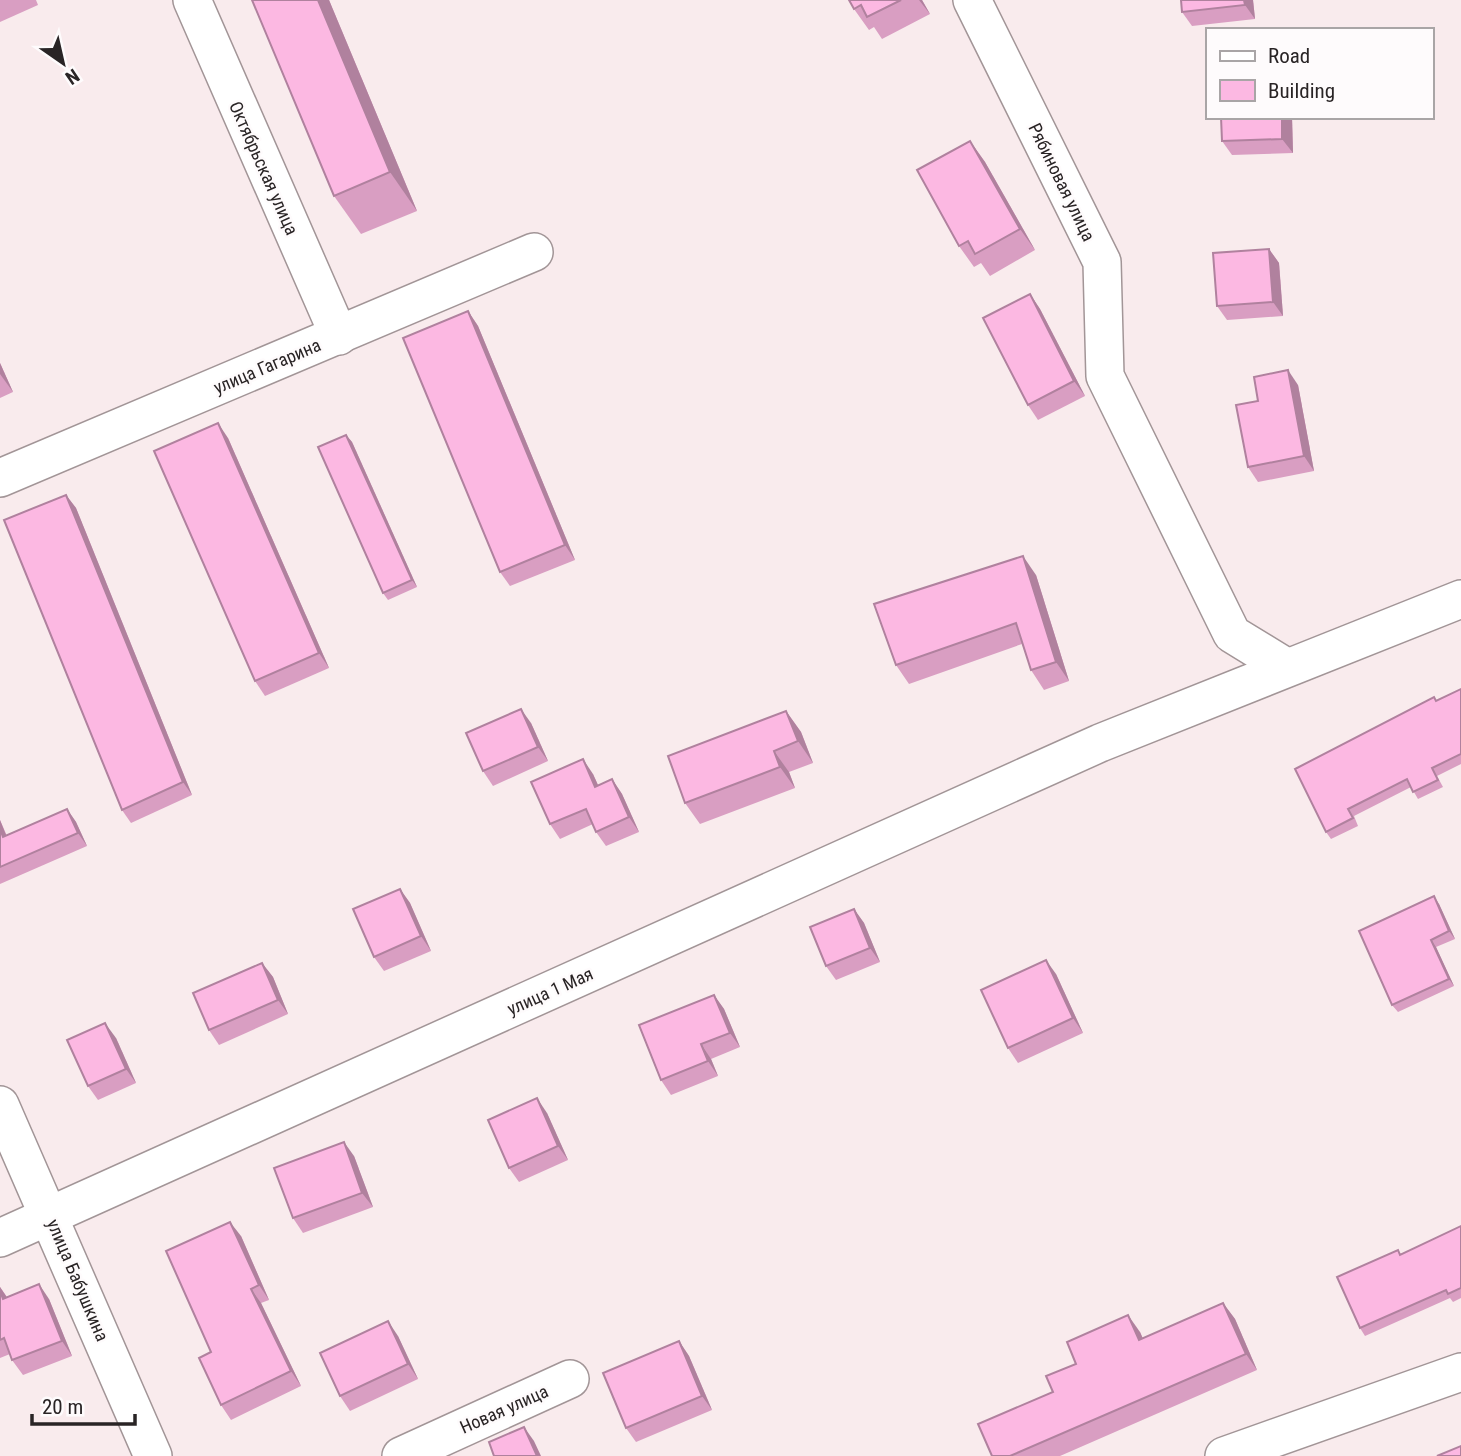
<svg xmlns="http://www.w3.org/2000/svg" width="1461" height="1456" viewBox="0 0 1461 1456" font-family="'Roboto Condensed',sans-serif">
  <style>
    .lines { fill: none; stroke-linecap: round; stroke-linejoin: round }
    .minor-casing { stroke: #a29597; stroke-width: 40 }
    .minor { stroke: #fff; stroke-width: 37 }
    .wall { fill: #d99ec2 }
    .shaded-wall { fill: #b0819e }
    .building { fill: #fcb8e2; stroke: #b0819e; stroke-width: 2 }
    .labels { text-anchor: middle; dominant-baseline: central; stroke-width: 5; stroke-linejoin: round; paint-order: stroke }
    .street-label { font-size: 18px; fill: #292425; stroke: #fefbfc }
  </style>
  <rect width="100%" height="100%" fill="#f9ebed"/>
  <g class="lines">
    <g class="minor-casing">
      <g id="minor">
        <path d="M192,0L339,336"/>
        <path d="M972,0L1102,262L1105,376L1232,634L1286,667"/>
        <path d="M0,478L534,252"/>
        <path d="M0,1105L153,1456"/>
        <path d="M0,1238L1100,743L1461,599"/>
        <path d="M401,1456L570,1379"/>
        <path d="M1224,1456L1461,1372"/>
      </g>
    </g>
    <use href="#minor" class="minor"/>
  </g>
  <g class="wall">
    <path d="M0,0H36L38,5L0,22Z"/>
    <path d="M252,0H329L417,211L361,234L334,196Z"/>
    <path d="M849,0H922L930,14L882,39L874,27L869,30L854,9Z"/>
    <path d="M1181,0H1253L1255,19L1192,26L1182,12Z"/>
    <path d="M1221,117H1292L1293,153L1232,155L1222,141Z"/>
    <path d="M970,141L985,162L1035,250L990,276L981,263L974,267L959,246Z"/>
    <path d="M1269,249L1279,263L1283,316L1227,320L1217,306Z"/>
    <path d="M1030,294L1040,309L1085,396L1038,420L1028,405Z"/>
    <path d="M468,311L478,326L575,560L510,586L500,572Z"/>
    <path d="M0,363L13,392L0,398Z"/>
    <path d="M1298,385L1314,471L1258,482L1248,467Z"/>
    <path d="M346,435L352,442L417,587L388,600L383,593Z"/>
    <path d="M228,438L329,668L265,696L255,681Z"/>
    <path d="M66,495L76,508L192,795L131,823L122,810Z"/>
    <path d="M1036,575L1069,681L1044,690L1031,670L1022,644L909,684L896,665Z"/>
    <path d="M1461,689V764L1437,776L1443,787L1418,799L1411,787L1354,816L1358,826L1331,839L1326,832L1437,701Z"/>
    <path d="M786,711L801,732L813,763L789,772L795,788L700,824L685,803Z"/>
    <path d="M531,723L548,761L493,786L483,771Z"/>
    <path d="M593,774L598,785L612,779L622,794L639,832L606,846L596,832L593,824L560,839L550,824Z"/>
    <path d="M67,809L76,822L87,846L0,884V820L7,836Z"/>
    <path d="M400,889L410,903L431,951L384,971L374,957Z"/>
    <path d="M1439,904L1455,939L1436,947L1454,986L1398,1012L1392,1005Z"/>
    <path d="M854,909L864,923L880,962L836,980L826,966Z"/>
    <path d="M262,963L273,977L288,1014L219,1045L209,1030Z"/>
    <path d="M1056,974L1083,1033L1018,1063L1008,1048Z"/>
    <path d="M714,995L724,1009L740,1047L711,1059L718,1076L671,1095L661,1080Z"/>
    <path d="M116,1038L136,1083L98,1100L88,1086Z"/>
    <path d="M547,1113L568,1160L519,1182L509,1168Z"/>
    <path d="M354,1156L373,1207L303,1233L293,1218Z"/>
    <path d="M1461,1226V1298L1453,1302L1450,1298L1365,1336L1360,1328L1398,1250L1401,1254Z"/>
    <path d="M241,1236L269,1300L261,1303L301,1386L231,1420L221,1405L211,1352Z"/>
    <path d="M0,1287L7,1297L49,1299L72,1356L23,1375L12,1360L10,1354L0,1358Z"/>
    <path d="M1223,1303L1235,1319L1257,1370L1060,1456H992L1053,1392L1076,1364L1140,1332L1143,1339Z"/>
    <path d="M398,1336L418,1379L350,1411L340,1396Z"/>
    <path d="M679,1341L689,1356L712,1410L636,1442L626,1428Z"/>
  </g>
  <g class="shaded-wall">
    <path d="M318,0H329L417,211L390,172Z"/>
    <path d="M919,0H922L930,14Z"/>
    <path d="M1244,0H1253L1255,19L1245,5Z"/>
    <path d="M1282,117H1292L1293,153L1282,139Z"/>
    <path d="M970,141L985,162L1035,250L1020,229Z"/>
    <path d="M1269,249L1279,263L1283,316L1273,302Z"/>
    <path d="M1030,294L1040,309L1085,396L1074,381Z"/>
    <path d="M468,311L478,326L575,560L565,545Z"/>
    <path d="M0,363L13,392L0,374Z"/>
    <path d="M1288,370L1298,385L1314,471L1304,456Z"/>
    <path d="M218,423L228,438L329,668L319,653Z"/>
    <path d="M346,435L352,442L417,587L412,580Z"/>
    <path d="M66,495L76,508L192,795L183,782Z"/>
    <path d="M1023,556L1036,575L1069,681L1056,662Z"/>
    <path d="M521,709L531,723L548,761L538,747Z"/>
    <path d="M786,711L801,732L813,763L798,741Z"/>
    <path d="M774,751L789,772L795,788L780,767Z"/>
    <path d="M583,759L593,774L605,801L595,787Z"/>
    <path d="M612,779L622,794L639,832L629,817Z"/>
    <path d="M67,809L76,822L87,846L78,833Z"/>
    <path d="M0,820L12,850L3,837L0,829Z"/>
    <path d="M400,889L410,903L431,951L421,936Z"/>
    <path d="M1434,896L1439,904L1455,939L1449,931Z"/>
    <path d="M854,909L864,923L880,962L870,948Z"/>
    <path d="M1431,940L1436,947L1454,986L1449,979Z"/>
    <path d="M1046,960L1056,974L1083,1033L1073,1018Z"/>
    <path d="M262,963L273,977L288,1014L278,1000Z"/>
    <path d="M714,995L724,1009L740,1047L730,1033Z"/>
    <path d="M105,1023L116,1038L136,1083L126,1069Z"/>
    <path d="M701,1044L711,1059L718,1076L708,1061Z"/>
    <path d="M537,1098L547,1113L568,1160L558,1146Z"/>
    <path d="M344,1142L354,1156L373,1207L362,1193Z"/>
    <path d="M230,1222L241,1236L269,1300L259,1285Z"/>
    <path d="M39,1284L49,1299L72,1356L62,1341Z"/>
    <path d="M0,1287L6,1296L13,1313L3,1299L0,1291Z"/>
    <path d="M251,1289L261,1303L301,1386L291,1371Z"/>
    <path d="M1223,1303L1235,1319L1257,1370L1246,1354Z"/>
    <path d="M1128,1315L1140,1332L1151,1357L1139,1340Z"/>
    <path d="M388,1321L398,1336L418,1379L408,1364Z"/>
    <path d="M679,1341L689,1356L712,1410L702,1396Z"/>
    <path d="M524,1427L534,1441L541,1456H537Z"/>
  </g>
  <g class="building">
    <path d="M252,0H318L390,172L334,196Z"/>
    <path d="M849,0H901L867,17L861,5L854,9Z"/>
    <path d="M1181,0H1244L1245,5L1182,12Z"/>
    <path d="M1221,117H1282V139L1222,141Z"/>
    <path d="M970,141L1020,229L975,254L968,241L959,246L917,170Z"/>
    <path d="M1269,249L1273,302L1217,306L1213,253Z"/>
    <path d="M1030,294L1074,381L1028,405L983,318Z"/>
    <path d="M468,311L565,545L500,572L403,338Z"/>
    <path d="M1288,370L1304,456L1248,467L1236,405L1258,401L1254,377Z"/>
    <path d="M218,423L319,653L255,681L154,451Z"/>
    <path d="M346,435L412,580L383,593L318,447Z"/>
    <path d="M66,495L183,782L122,810L4,520Z"/>
    <path d="M1023,556L1056,662L1031,670L1016,623L896,665L874,604Z"/>
    <path d="M1461,689V754L1432,768L1438,780L1413,792L1407,779L1348,809L1353,818L1326,832L1295,769L1434,697L1436,701Z"/>
    <path d="M521,709L538,747L483,771L466,733Z"/>
    <path d="M786,711L798,741L774,751L780,767L685,803L668,756Z"/>
    <path d="M583,759L595,787L612,779L629,817L596,832L586,809L550,824L531,782Z"/>
    <path d="M67,809L78,833L0,867V829L3,837Z"/>
    <path d="M400,889L421,936L374,957L353,909Z"/>
    <path d="M1434,896L1449,931L1431,940L1449,979L1392,1005L1359,931Z"/>
    <path d="M854,909L870,948L826,966L810,927Z"/>
    <path d="M1046,960L1073,1018L1008,1048L981,990Z"/>
    <path d="M262,963L278,1000L209,1030L193,993Z"/>
    <path d="M714,995L730,1033L701,1044L708,1061L661,1080L639,1025Z"/>
    <path d="M105,1023L126,1069L88,1086L67,1040Z"/>
    <path d="M537,1098L558,1146L509,1168L488,1120Z"/>
    <path d="M344,1142L362,1193L293,1218L274,1168Z"/>
    <path d="M230,1222L259,1285L251,1289L291,1371L221,1405L199,1358L211,1352L166,1251Z"/>
    <path d="M1461,1226V1288L1448,1294L1446,1290L1360,1328L1337,1277L1398,1250L1400,1255Z"/>
    <path d="M39,1284L62,1341L12,1360L4,1338L0,1340V1291L3,1299Z"/>
    <path d="M1223,1303L1246,1354L1010,1456H992L978,1424L1053,1392L1046,1376L1076,1364L1067,1342L1128,1315L1139,1340Z"/>
    <path d="M388,1321L408,1364L340,1396L320,1353Z"/>
    <path d="M679,1341L702,1396L626,1428L603,1373Z"/>
    <path d="M524,1427L537,1456H494L489,1442Z"/>
    <path d="M1461,1446V1456H1437Z"/>
  </g>
  <g class="labels">
    <g class="street-label">
      <text transform="translate(264 168) rotate(66)">Октябрьская улица</text>
      <text transform="translate(1062 182) rotate(64)">Рябиновая улица</text>
      <text transform="translate(267 366) rotate(-23)">улица Гагарина</text>
      <text transform="translate(550 991) rotate(-24)">улица 1 Мая</text>
      <text transform="translate(78 1280) rotate(67)">улица Бабушкина</text>
      <text transform="translate(504 1409) rotate(-24)">Новая улица</text>
    </g>
  </g>
  <rect x="1206" y="28" width="228" height="91" fill="#fefbfc" stroke="#a9a5a6" stroke-width="2"/>
  <rect x="1220" y="51" width="35" height="10" fill="#ffffff" stroke="#a9a5a6" stroke-width="2"/>
  <text x="1268" y="63" font-size="21" fill="#292425">Road</text>
  <rect x="1220" y="80" width="35" height="21" fill="#fcb8e2" stroke="#a9a5a6" stroke-width="2"/>
  <text x="1268" y="98" font-size="21" fill="#292425">Building</text>
  <g transform="translate(63 63) rotate(146)" stroke="#fefbfc" stroke-width="5" paint-order="stroke">
  <path d="M0-5L12 26L0 18L-12 26Z" fill="#292425"/>
  <text y="-10" font-size="19" font-weight="bold" text-anchor="middle" fill="#292425">N</text>
  </g>
  <path d="M32 1414v10h103v-10" fill="none" stroke="#292425" stroke-width="3.5"/>
  <text x="42" y="1414" font-size="21" fill="#292425" stroke="#fefbfc" stroke-width="5" paint-order="stroke">20 m</text>
</svg>
